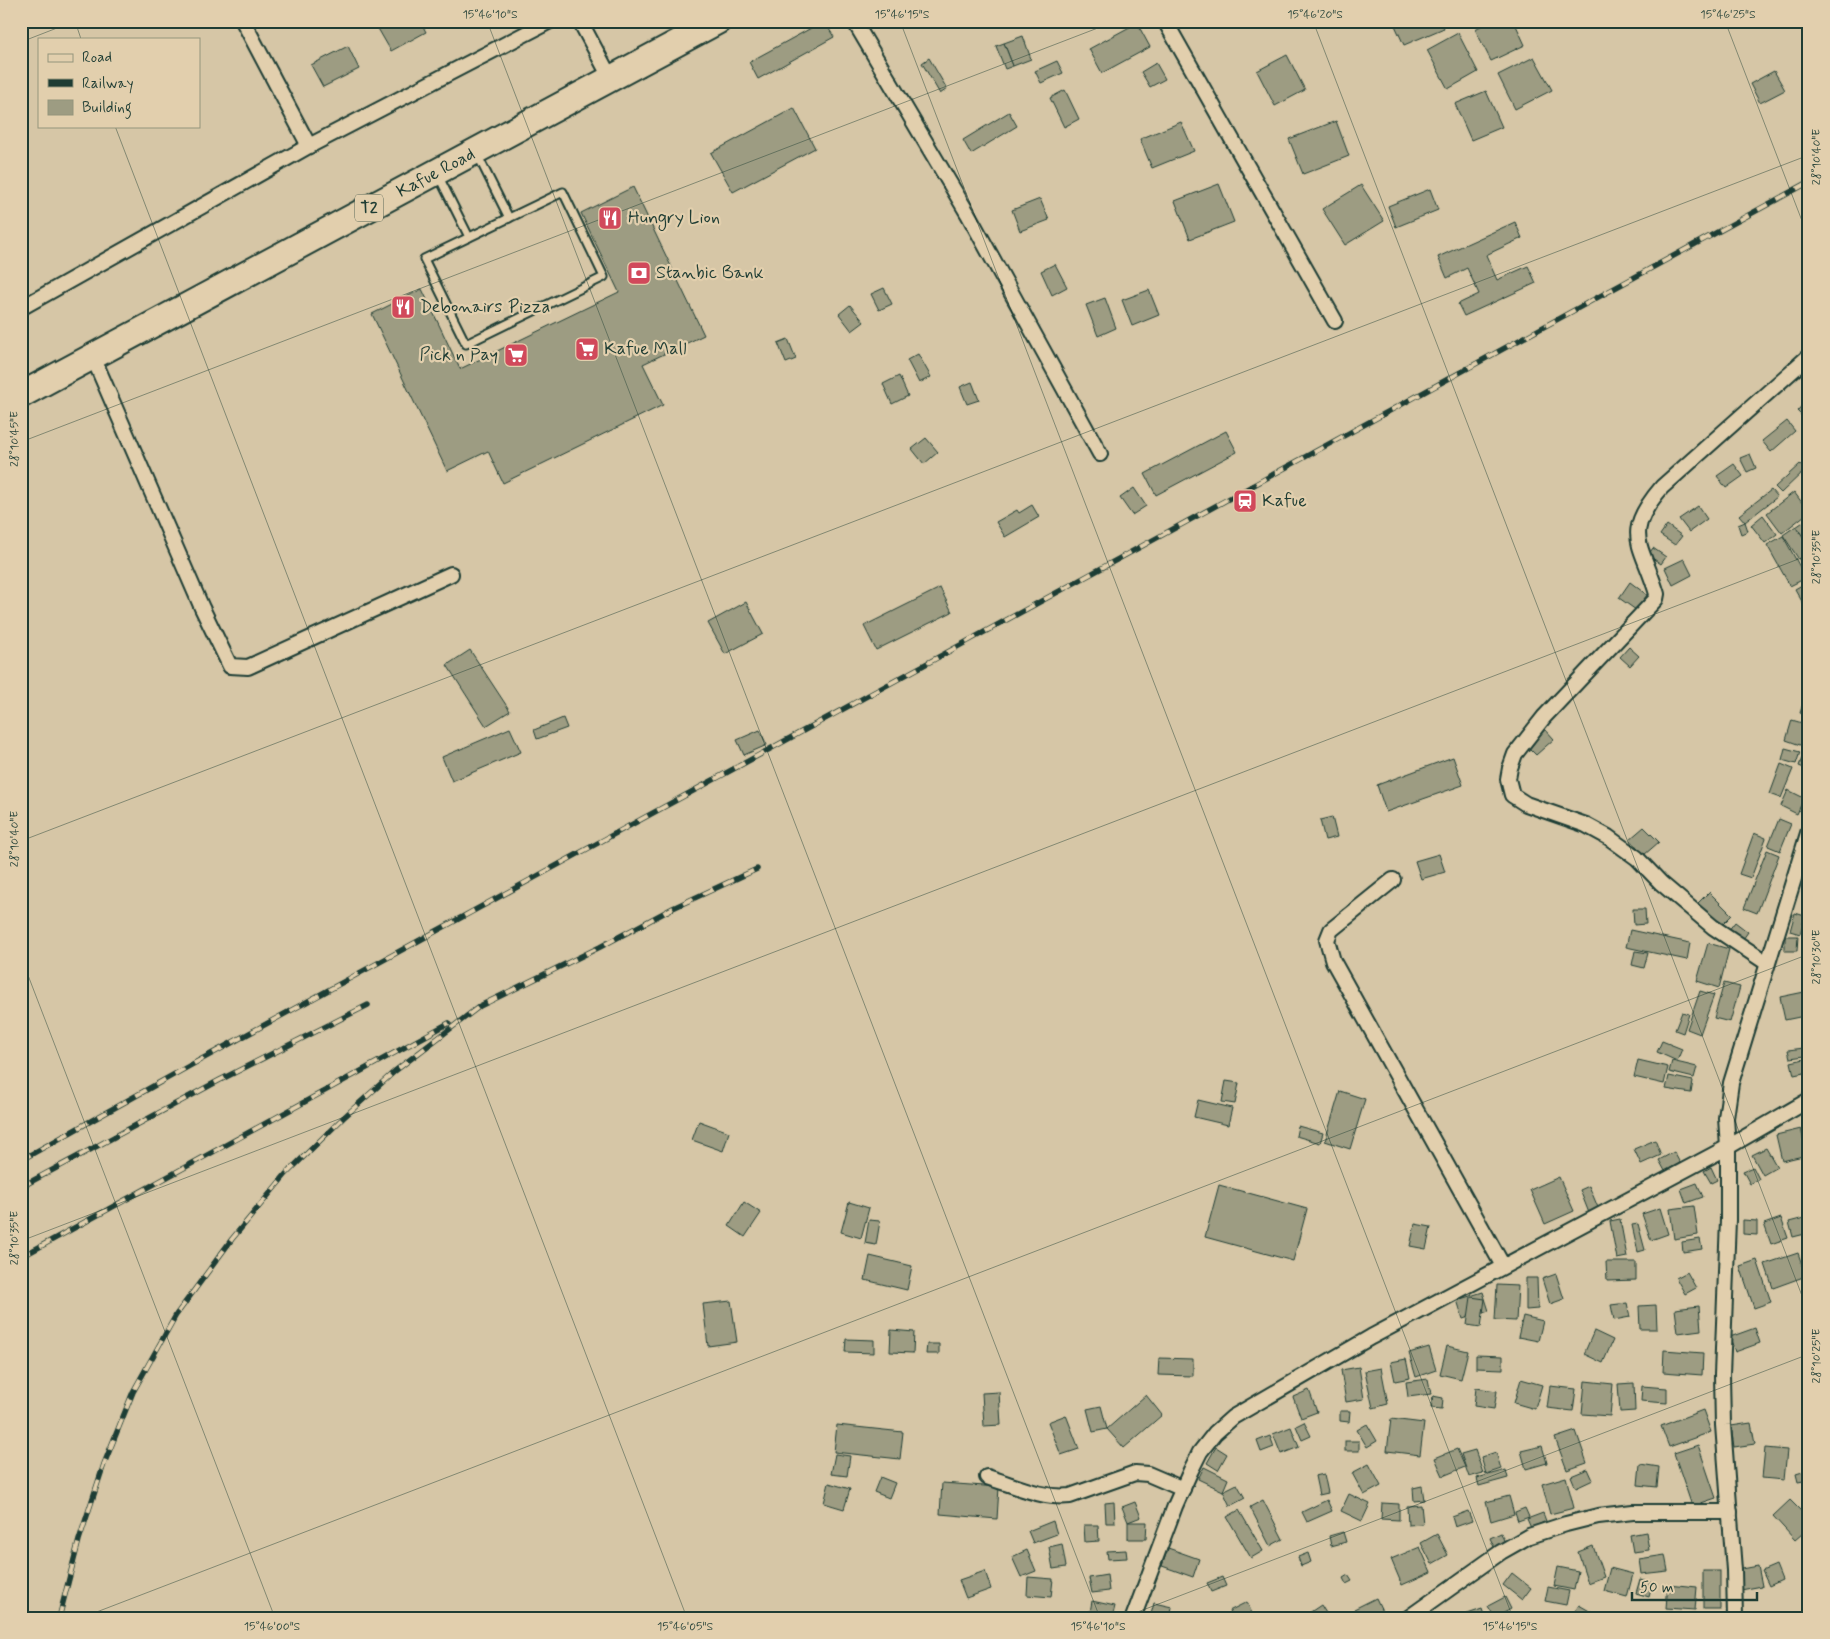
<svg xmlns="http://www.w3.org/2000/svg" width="1830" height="1639" viewBox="0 0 1830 1639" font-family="Mynerve,sans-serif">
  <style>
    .building { fill: #9d9c82; stroke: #1f3d34 }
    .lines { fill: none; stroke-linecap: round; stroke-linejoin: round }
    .lane-casing { stroke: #1f3d34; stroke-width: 11 }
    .street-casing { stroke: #1f3d34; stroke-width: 18 }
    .highway-casing { stroke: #1f3d34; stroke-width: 29 }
    .lane { stroke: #e2cfad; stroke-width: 7 }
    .street { stroke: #e2cfad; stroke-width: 14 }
    .highway { stroke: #e2cfad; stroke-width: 25 }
    .rail-casing { stroke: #1f3d34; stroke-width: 5.5 }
    .rail { stroke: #e2cfad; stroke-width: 4; stroke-dasharray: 11; stroke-linecap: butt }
    .ticks { fill: none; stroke: #1f3d34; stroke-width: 1; stroke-opacity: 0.45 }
    .labels { text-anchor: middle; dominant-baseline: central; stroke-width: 4.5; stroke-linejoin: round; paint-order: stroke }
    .shield { fill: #e2cfad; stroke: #5a6958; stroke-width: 1 }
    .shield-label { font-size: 16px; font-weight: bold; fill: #1f3d34 }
    .street-label { font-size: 18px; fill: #1f3d34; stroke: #e2cfad }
    .poi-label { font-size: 18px; fill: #1f3d34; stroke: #e2cfad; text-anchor: start }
    .neatline { fill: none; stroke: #1f3d34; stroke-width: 2 }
    .ticks-label { font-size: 12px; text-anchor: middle; fill: #1f3d34 }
  </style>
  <rect width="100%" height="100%" fill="#d6c6a6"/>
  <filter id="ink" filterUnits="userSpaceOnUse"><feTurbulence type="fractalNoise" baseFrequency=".02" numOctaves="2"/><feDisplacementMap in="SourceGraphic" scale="10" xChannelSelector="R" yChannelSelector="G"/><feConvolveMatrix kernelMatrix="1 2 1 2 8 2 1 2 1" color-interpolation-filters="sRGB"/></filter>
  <g filter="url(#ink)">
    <g class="building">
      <path d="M382,21H420L426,32L391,51L376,25Z"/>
      <path d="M824,21L834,37L758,79L749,62Z"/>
      <path d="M1393,21H1441L1444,28L1404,45Z"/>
      <path d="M1491,21H1514L1525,45L1491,61L1475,29Z"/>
      <path d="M1137,23L1150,47L1102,73L1089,49Z"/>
      <path d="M1458,33L1478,72L1448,89L1427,50Z"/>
      <path d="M1023,36L1031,59L1013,66L1004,43Z"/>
      <path d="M1004,43L1013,66L1005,69L996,46Z"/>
      <path d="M348,46L359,69L323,87L311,65Z"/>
      <path d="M1287,55L1305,90L1275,106L1257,71Z"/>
      <path d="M1534,57L1552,90L1515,109L1498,75Z"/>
      <path d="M929,58L947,89L940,94L922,63Z"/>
      <path d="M1057,61L1063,73L1041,83L1035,71Z"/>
      <path d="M1156,63L1165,79L1150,87L1141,72Z"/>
      <path d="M1774,71L1785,90L1760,103L1750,84Z"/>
      <path d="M1065,90L1079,119L1064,127L1050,98Z"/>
      <path d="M1486,91L1502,127L1471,140L1455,104Z"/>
      <path d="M794,108L815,148L733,192L711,153Z"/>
      <path d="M1009,112L1017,126L971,154L963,140Z"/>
      <path d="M1336,121L1349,156L1303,174L1289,139Z"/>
      <path d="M1181,122L1194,151L1152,168L1140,139Z"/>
      <path d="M1219,184L1234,222L1190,239L1175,201Z"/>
      <path d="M1361,185L1384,221L1345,245L1322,209Z"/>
      <path d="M633,187L704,335L643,364L663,405L503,483L488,451L447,471L372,314L422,289L460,369L619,292L581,213Z"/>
      <path d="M1430,189L1438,210L1396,227L1388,206Z"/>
      <path d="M1040,199L1049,220L1020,231L1012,210Z"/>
      <path d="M1515,222L1522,238L1486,255L1497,280L1528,266L1536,283L1464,316L1458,304L1479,294L1467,268L1447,278L1438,257Z"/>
      <path d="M1055,264L1067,287L1052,295L1041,271Z"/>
      <path d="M884,288L892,304L879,310L871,294Z"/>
      <path d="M1149,290L1159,315L1132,326L1122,300Z"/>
      <path d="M1105,298L1116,328L1098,336L1086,305Z"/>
      <path d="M850,305L864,322L852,331L839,314Z"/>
      <path d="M788,339L796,359L786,363L778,343Z"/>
      <path d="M918,354L931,377L919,383L907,360Z"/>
      <path d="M899,376L908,396L892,404L883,384Z"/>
      <path d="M972,382L979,400L967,404L960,387Z"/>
      <path d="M1807,400L1809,402V414L1804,418L1797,411Z"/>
      <path d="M1787,421L1795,431L1771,452L1762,441Z"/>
      <path d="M1226,431L1237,452L1156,495L1145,474Z"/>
      <path d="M926,438L938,452L924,464L912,449Z"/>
      <path d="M1750,454L1756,468L1747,472L1740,458Z"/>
      <path d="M1809,457V468L1803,462Z"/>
      <path d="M1734,464L1743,476L1726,488L1717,476Z"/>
      <path d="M1800,464L1805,470L1781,493L1775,487Z"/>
      <path d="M1134,488L1146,506L1132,515L1120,498Z"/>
      <path d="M1809,488V502L1802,493Z"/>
      <path d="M1771,490L1777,497L1745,522L1739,515Z"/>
      <path d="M1794,492L1809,512L1782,533L1767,513Z"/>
      <path d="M1032,505L1039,517L1005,537L996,522L1017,510L1019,513Z"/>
      <path d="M1698,506L1707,519L1689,532L1679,519Z"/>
      <path d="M1763,515L1777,534L1765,543L1751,525Z"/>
      <path d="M1809,518V545L1796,527Z"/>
      <path d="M1745,522L1748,531L1741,534L1738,525Z"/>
      <path d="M1667,525L1682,536L1675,545L1660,535Z"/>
      <path d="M1796,526L1809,546V575L1783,535Z"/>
      <path d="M1783,536L1806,578L1790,586L1767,545Z"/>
      <path d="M1653,548L1666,557L1661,564L1648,555Z"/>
      <path d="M1684,559L1692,575L1673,585L1665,568Z"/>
      <path d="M1809,581V614L1795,589Z"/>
      <path d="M1630,582L1647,595L1636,610L1619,598Z"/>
      <path d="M940,588L952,612L876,650L864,626Z"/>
      <path d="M746,602L763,634L725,654L708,623Z"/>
      <path d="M1629,647L1639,656L1630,666L1620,657Z"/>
      <path d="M470,650L510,711L486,726L447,665Z"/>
      <path d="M1809,685V716L1800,713Z"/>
      <path d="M563,718L567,728L537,739L534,730Z"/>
      <path d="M1792,720L1809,725L1803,746L1786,740Z"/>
      <path d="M510,728L521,752L452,781L442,757Z"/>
      <path d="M1545,729L1554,739L1536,755L1527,746Z"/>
      <path d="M760,730L767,745L744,755L737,740Z"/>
      <path d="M1809,738V770L1799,766Z"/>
      <path d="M1785,748L1800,752L1796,764L1782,760Z"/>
      <path d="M1453,757L1463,785L1386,812L1377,785Z"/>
      <path d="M1781,764L1793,769L1781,798L1770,794Z"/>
      <path d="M1788,790L1804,798L1797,814L1781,806Z"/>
      <path d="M1332,817L1337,837L1325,840L1320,820Z"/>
      <path d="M1779,819L1791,824L1780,851L1768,846Z"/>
      <path d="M1644,827L1659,842L1644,855L1630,839Z"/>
      <path d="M1754,833L1766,838L1751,878L1739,874Z"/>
      <path d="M1767,850L1779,855L1757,913L1744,908Z"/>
      <path d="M1439,854L1445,872L1421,879L1415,861Z"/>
      <path d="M1709,892L1732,915L1721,926L1698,903Z"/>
      <path d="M1633,909H1645L1646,924L1634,925Z"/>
      <path d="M1795,913L1805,916L1800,934L1790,931Z"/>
      <path d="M1735,922L1748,932L1741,942L1728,931Z"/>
      <path d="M1630,930L1690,943L1687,960L1626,947Z"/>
      <path d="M1804,932H1809V949H1805Z"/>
      <path d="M1785,936H1798L1797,951H1785Z"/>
      <path d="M1708,943L1729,949L1719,988L1697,981Z"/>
      <path d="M1635,951L1648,953L1644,968L1632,965Z"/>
      <path d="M1724,983L1740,987L1730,1022L1714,1018Z"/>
      <path d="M1700,991L1714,995L1700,1034L1687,1029Z"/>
      <path d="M1809,991V1015L1785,1020L1780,997Z"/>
      <path d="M1682,1012L1689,1014L1683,1033L1675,1030Z"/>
      <path d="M1662,1041L1682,1049L1677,1061L1657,1052Z"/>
      <path d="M1804,1048L1805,1056L1790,1058L1788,1050Z"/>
      <path d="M1809,1058V1072L1794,1075L1791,1062Z"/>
      <path d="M1638,1060L1668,1067L1664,1084L1634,1077Z"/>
      <path d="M1672,1061L1697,1067L1694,1078L1669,1072Z"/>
      <path d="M1669,1076L1693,1081L1691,1093L1666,1089Z"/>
      <path d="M1226,1081L1239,1083L1235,1104L1222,1102Z"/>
      <path d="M1340,1091L1365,1099L1350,1149L1325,1141Z"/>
      <path d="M1198,1100L1232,1108L1228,1125L1194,1117Z"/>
      <path d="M699,1121L729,1132L723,1151L692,1140Z"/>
      <path d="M1298,1126L1323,1133L1320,1143L1296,1136Z"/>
      <path d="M1801,1129L1807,1155L1782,1161L1776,1135Z"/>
      <path d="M1655,1140L1661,1155L1641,1164L1634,1149Z"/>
      <path d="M1766,1148L1777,1167L1763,1175L1752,1155Z"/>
      <path d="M1674,1152L1680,1163L1665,1171L1659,1160Z"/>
      <path d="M1711,1167L1717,1180L1711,1183L1704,1171Z"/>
      <path d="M1753,1167L1759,1179L1750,1184L1743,1171Z"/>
      <path d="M1559,1177L1574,1211L1545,1224L1530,1190Z"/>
      <path d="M1697,1183L1703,1197L1686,1203L1681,1189Z"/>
      <path d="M1219,1185L1307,1209L1293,1261L1205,1237Z"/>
      <path d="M1589,1186L1599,1210L1589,1213L1580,1190Z"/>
      <path d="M744,1202L761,1213L745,1237L729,1226Z"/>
      <path d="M849,1202L869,1208L861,1238L841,1232Z"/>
      <path d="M1694,1206L1698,1235L1674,1239L1670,1209Z"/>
      <path d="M1660,1208L1668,1234L1651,1240L1642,1214Z"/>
      <path d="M1808,1217L1809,1233L1793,1237L1789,1222Z"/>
      <path d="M1781,1218L1788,1238L1771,1244L1764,1224Z"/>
      <path d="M1620,1219L1627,1257L1617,1259L1610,1221Z"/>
      <path d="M869,1220L880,1221L876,1245L865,1243Z"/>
      <path d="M1743,1220L1757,1221V1235L1743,1234Z"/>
      <path d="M1415,1224L1431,1227L1426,1249L1410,1246Z"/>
      <path d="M1638,1224L1645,1250L1638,1252L1632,1225Z"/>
      <path d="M1700,1239L1702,1249L1683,1252L1682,1242Z"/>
      <path d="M1798,1253L1806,1276L1773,1288L1765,1264Z"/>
      <path d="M870,1256L912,1266L907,1290L865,1280Z"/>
      <path d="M1757,1260L1771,1302L1754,1308L1740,1266Z"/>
      <path d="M1606,1262H1636V1280L1607,1281Z"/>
      <path d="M1687,1272L1696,1288L1685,1294L1676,1278Z"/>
      <path d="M1556,1274L1564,1299L1550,1304L1542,1279Z"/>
      <path d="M1526,1278H1537L1538,1309L1526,1310Z"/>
      <path d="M1497,1285L1518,1286L1516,1321L1495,1320Z"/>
      <path d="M1483,1292L1489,1311L1463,1319L1457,1300Z"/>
      <path d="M1471,1297L1485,1299L1481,1327L1467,1325Z"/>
      <path d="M731,1301L737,1342L708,1346L703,1304Z"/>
      <path d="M1627,1303L1630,1317L1614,1320L1611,1305Z"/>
      <path d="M1656,1305L1657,1329H1640L1639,1306Z"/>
      <path d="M1699,1306L1701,1330L1678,1333L1675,1309Z"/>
      <path d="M1523,1316L1543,1321L1538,1341L1518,1337Z"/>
      <path d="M1755,1328L1760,1343L1735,1352L1730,1337Z"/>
      <path d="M891,1330L914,1332L913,1353L890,1352Z"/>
      <path d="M1594,1331L1613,1340L1603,1363L1584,1354Z"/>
      <path d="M846,1339L874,1340V1353L845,1352Z"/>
      <path d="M927,1344H939V1354H926Z"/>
      <path d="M1447,1346L1468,1351L1461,1379L1440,1374Z"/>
      <path d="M1429,1347L1436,1370L1416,1377L1409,1353Z"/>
      <path d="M1664,1350L1703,1353L1702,1375L1663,1372Z"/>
      <path d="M1476,1355L1503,1356V1369L1476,1368Z"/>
      <path d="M1159,1358L1193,1359V1376L1158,1375Z"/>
      <path d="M1406,1359L1410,1378L1395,1381L1391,1362Z"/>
      <path d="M1359,1367L1364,1399L1346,1402L1341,1370Z"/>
      <path d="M1381,1368L1388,1404L1373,1408L1365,1371Z"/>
      <path d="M1428,1379L1431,1394L1408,1397L1406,1382Z"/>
      <path d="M1521,1379L1542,1385L1535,1409L1514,1403Z"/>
      <path d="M1585,1381L1613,1384L1610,1416L1582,1414Z"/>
      <path d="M1634,1383L1635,1411L1620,1412L1618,1384Z"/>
      <path d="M1550,1386L1576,1389L1573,1411L1547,1408Z"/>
      <path d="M1642,1386L1667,1388V1403L1641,1401Z"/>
      <path d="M1476,1388L1497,1391L1494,1409L1474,1406Z"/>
      <path d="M1309,1390L1317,1412L1301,1418L1293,1397Z"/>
      <path d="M999,1392L1001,1425L984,1426L982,1393Z"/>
      <path d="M1146,1395L1162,1415L1124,1448L1107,1429Z"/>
      <path d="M1433,1396L1443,1398L1442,1409L1431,1408Z"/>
      <path d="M1101,1406L1107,1429L1093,1432L1087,1409Z"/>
      <path d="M1703,1410L1711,1432L1669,1447L1661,1426Z"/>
      <path d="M1340,1411H1350L1349,1422L1340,1421Z"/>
      <path d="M1066,1415L1079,1449L1061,1455L1048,1422Z"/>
      <path d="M1391,1419L1424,1423L1420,1455L1387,1451Z"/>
      <path d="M1304,1422L1311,1436L1302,1440L1296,1426Z"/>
      <path d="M1751,1423L1755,1444L1734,1447L1731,1426Z"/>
      <path d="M1367,1424L1377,1441L1367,1447L1357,1430Z"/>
      <path d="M837,1425L903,1432L900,1459L834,1452Z"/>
      <path d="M1291,1427L1299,1447L1281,1454L1273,1434Z"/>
      <path d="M1809,1429V1460L1804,1459Z"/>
      <path d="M1576,1431L1587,1463L1567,1470L1555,1438Z"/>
      <path d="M1270,1436L1274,1447L1261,1452L1257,1441Z"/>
      <rect x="1345" y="1441" width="14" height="10"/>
      <path d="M1698,1445L1716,1498L1692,1506L1674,1453Z"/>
      <path d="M1542,1446L1547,1463L1526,1469L1521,1451Z"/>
      <path d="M1216,1447L1227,1454L1218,1470L1207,1463Z"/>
      <path d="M1765,1448L1787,1450L1784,1480L1762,1478Z"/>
      <path d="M1457,1449L1465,1467L1443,1476L1435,1458Z"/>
      <path d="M1475,1450L1483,1473L1469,1477L1461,1454Z"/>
      <path d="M1496,1452L1501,1469L1486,1474L1481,1457Z"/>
      <path d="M835,1454L850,1456L847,1476L831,1474Z"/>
      <path d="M1369,1464L1381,1486L1364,1495L1352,1473Z"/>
      <path d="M1640,1464L1659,1467L1657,1487L1638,1485Z"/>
      <path d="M1204,1467L1228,1479L1223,1491L1198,1479Z"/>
      <path d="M1588,1469L1593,1480L1576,1488L1571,1476Z"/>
      <path d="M1506,1470L1508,1478L1479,1486L1477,1478Z"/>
      <path d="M1809,1470V1480L1798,1482L1796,1474Z"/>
      <path d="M1324,1474L1328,1493L1319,1495L1315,1476Z"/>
      <path d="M880,1477L895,1483L889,1498L874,1492Z"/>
      <path d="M1566,1477L1574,1508L1550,1514L1542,1484Z"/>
      <path d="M829,1483L850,1489L844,1509L824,1503Z"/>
      <path d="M942,1483L999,1487L997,1519L940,1514Z"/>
      <path d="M1237,1484L1245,1498L1230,1506L1223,1491Z"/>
      <path d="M1422,1486L1424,1500L1414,1501L1413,1488Z"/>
      <path d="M1349,1494L1370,1504L1362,1521L1341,1511Z"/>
      <path d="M1509,1496L1514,1514L1491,1521L1486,1502Z"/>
      <path d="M1263,1500L1283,1539L1270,1546L1250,1507Z"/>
      <path d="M1327,1500L1332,1511L1307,1522L1302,1512Z"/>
      <path d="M1790,1500L1809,1519V1528L1795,1540L1773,1516Z"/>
      <path d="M1114,1502L1115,1523H1106L1105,1503Z"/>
      <path d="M1135,1502L1141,1517L1128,1522L1122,1507Z"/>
      <path d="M1382,1503L1399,1504V1520L1381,1519Z"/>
      <path d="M1421,1505L1423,1524L1408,1525L1407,1506Z"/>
      <path d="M1525,1508L1529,1517L1518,1521L1515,1512Z"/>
      <path d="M1239,1510L1263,1551L1251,1558L1227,1517Z"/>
      <path d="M1468,1511L1472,1521L1455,1527L1452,1517Z"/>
      <path d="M1543,1513L1546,1521L1531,1528L1527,1519Z"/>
      <path d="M1053,1521L1057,1534L1033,1543L1028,1531Z"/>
      <path d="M1128,1522H1147L1146,1539H1128Z"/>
      <path d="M1084,1525H1098L1099,1541L1085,1542Z"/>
      <path d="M1343,1532L1346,1542L1331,1546L1329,1536Z"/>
      <path d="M1646,1532L1649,1550L1633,1552L1630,1535Z"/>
      <path d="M1501,1533L1505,1543L1494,1547L1490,1538Z"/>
      <path d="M1437,1534L1448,1555L1432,1564L1421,1543Z"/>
      <path d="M1062,1544L1066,1567L1053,1569L1049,1547Z"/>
      <path d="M1593,1546L1604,1577L1588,1583L1578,1552Z"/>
      <path d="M1420,1547L1431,1572L1402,1585L1391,1559Z"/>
      <path d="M1168,1548L1199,1559L1193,1577L1162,1566Z"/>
      <path d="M1027,1550L1036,1571L1021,1577L1012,1557Z"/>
      <path d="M1126,1550L1127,1558L1108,1559L1107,1551Z"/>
      <path d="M1308,1553L1311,1562L1301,1566L1298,1557Z"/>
      <path d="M1665,1555L1668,1571L1641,1574L1639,1559Z"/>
      <path d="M1776,1565L1782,1580L1769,1586L1762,1571Z"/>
      <path d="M1758,1566L1762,1586L1741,1590L1737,1570Z"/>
      <path d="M1558,1567L1578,1571L1574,1590L1554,1586Z"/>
      <path d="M1610,1568L1633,1574L1627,1597L1604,1591Z"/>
      <path d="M985,1571L991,1589L966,1598L959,1580Z"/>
      <rect x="1703" y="1571" width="17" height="38"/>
      <path d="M1512,1573L1531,1588L1522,1600L1503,1585Z"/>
      <path d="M1107,1575L1109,1591L1092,1593L1089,1578Z"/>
      <path d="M1348,1575L1352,1581L1346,1584L1343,1578Z"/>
      <path d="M1028,1577L1053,1579L1051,1597L1027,1595Z"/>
      <path d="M1222,1577L1226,1586L1211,1592L1207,1583Z"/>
      <path d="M1640,1579L1653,1582L1649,1597L1636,1593Z"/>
      <path d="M1668,1584L1697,1587L1695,1610L1666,1608Z"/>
      <path d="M1548,1587L1569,1591L1566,1605L1545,1601Z"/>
      <path d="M1505,1597L1511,1609L1495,1618L1488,1606Z"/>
      <path d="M1376,1598L1385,1617L1358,1618L1354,1609Z"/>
      <path d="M1092,1601L1115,1606L1112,1618H1089Z"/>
      <path d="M1247,1602L1254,1618H1233L1229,1611Z"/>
      <path d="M1154,1603L1172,1607L1170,1618H1150Z"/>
      <path d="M1321,1605L1329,1618H1303V1617Z"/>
      <path d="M1579,1605L1593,1613L1590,1618L1571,1617Z"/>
      <path d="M1482,1609L1485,1618H1456Z"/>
      <path d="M1677,1613L1678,1618H1657L1656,1615Z"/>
    </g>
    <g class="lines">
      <g class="lane-casing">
        <g id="lane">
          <path d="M477,154L509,218"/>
          <path d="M438,175L469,237"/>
          <path d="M563,192L604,277L466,344L424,259Z"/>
        </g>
      </g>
      <g class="street-casing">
        <g id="street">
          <path d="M243,21L309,146"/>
          <path d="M580,21L611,79"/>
          <path d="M854,21L968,214L1100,454"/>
          <path d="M1165,21L1335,321"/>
          <path d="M21,308L309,146L550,21"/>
          <path d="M93,357L202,608L230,666L248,667L451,574"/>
          <path d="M1393,880L1331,930L1327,940L1333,961L1503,1266"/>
          <path d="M1767,963L1713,927L1661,883L1637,858L1608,837L1586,825L1526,804L1512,795L1508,779L1510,768L1515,754L1544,717L1656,599L1657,594C1642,543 1621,535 1662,487L1809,356"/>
          <path d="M987,1477C1014,1485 1042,1499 1070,1496L1135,1473L1148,1474L1183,1489"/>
          <path d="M1133,1618L1175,1506L1191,1470L1200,1452L1215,1433L1233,1417L1371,1337L1728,1147L1809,1100"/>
          <path d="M1408,1618L1501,1552L1529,1536L1566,1524L1598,1516L1633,1512H1730"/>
          <path d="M1735,1618L1734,1570L1723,1425L1722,1375L1728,1220V1147L1726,1118L1731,1083L1809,830"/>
        </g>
      </g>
      <g class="highway-casing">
        <path id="highway" d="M21,395L718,21"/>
      </g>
      <use href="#lane" class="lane"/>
      <use href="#street" class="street"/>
      <use href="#highway" class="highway"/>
      <g class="rail-casing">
        <g id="rail">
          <path d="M21,1160L191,1065L1809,182"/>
          <path d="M21,1187L220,1080L368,1005"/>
          <path d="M21,1257L449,1023"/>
          <path d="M59,1618L79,1540L104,1464L133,1392L176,1315L232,1239L286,1174L343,1118L395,1071L480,1006L600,947L673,908L757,869"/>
        </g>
      </g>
      <use href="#rail" class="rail"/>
    </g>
  </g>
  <path class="ticks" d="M75,21L81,39M487,21L1100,1618M900,21L1513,1618M1313,21L1809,1314M1725,21L1809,239M21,42L75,21M115,126L687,1618M21,442L1116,21M21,841L1809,155M21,957L275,1618M21,1241L1809,555M81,1618L1809,954M1122,1618L1809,1354"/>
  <defs>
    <g id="restaurant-square" transform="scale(1.25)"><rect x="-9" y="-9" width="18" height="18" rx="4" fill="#d1495b" stroke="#e2cfad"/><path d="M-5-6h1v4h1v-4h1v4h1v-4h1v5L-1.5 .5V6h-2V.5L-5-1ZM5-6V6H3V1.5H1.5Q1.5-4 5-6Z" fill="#fff"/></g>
    <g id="bank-square" transform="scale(1.25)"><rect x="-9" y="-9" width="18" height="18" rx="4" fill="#d1495b" stroke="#e2cfad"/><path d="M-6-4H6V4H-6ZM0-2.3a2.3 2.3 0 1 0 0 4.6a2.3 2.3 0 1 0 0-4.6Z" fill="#fff"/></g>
    <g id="supermarket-square" transform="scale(1.25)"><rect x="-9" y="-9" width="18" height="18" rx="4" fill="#d1495b" stroke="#e2cfad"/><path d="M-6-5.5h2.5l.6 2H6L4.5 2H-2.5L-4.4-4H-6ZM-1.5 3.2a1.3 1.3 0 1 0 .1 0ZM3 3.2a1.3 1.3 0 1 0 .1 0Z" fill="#fff"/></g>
    <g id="station-square" transform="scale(1.25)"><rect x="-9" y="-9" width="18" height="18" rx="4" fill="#d1495b" stroke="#e2cfad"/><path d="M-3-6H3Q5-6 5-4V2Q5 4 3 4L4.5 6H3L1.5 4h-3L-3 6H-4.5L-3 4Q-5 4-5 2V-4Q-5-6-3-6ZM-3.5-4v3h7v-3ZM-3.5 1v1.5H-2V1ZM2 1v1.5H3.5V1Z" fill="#fff"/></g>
  </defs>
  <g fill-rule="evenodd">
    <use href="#restaurant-square" x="610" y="218"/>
    <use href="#bank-square" x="639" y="273"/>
    <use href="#restaurant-square" x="403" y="307"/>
    <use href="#supermarket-square" x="587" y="349"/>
    <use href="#supermarket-square" x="516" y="355"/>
    <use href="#station-square" x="1245" y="501"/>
  </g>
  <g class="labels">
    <rect class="shield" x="355" y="194.5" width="28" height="27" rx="4"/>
    <g class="shield-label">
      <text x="369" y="208">T2</text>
    </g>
    <g class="street-label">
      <text transform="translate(436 173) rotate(-28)">Kafue Road</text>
    </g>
    <g class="poi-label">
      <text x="628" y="218">Hungry Lion</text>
      <text x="656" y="273">Stanbic Bank</text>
      <text x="420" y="307">Debonairs Pizza</text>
      <text x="604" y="349">Kafue Mall</text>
      <text x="498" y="355" text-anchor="end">Pick n Pay</text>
      <text x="1262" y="501">Kafue</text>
    </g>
  </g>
  <rect width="1830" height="1639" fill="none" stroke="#e2cfad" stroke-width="55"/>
  <rect x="38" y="38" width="162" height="90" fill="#e2cfad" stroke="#94957d"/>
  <rect x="48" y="54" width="25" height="8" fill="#e2cfad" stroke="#94957d"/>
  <text x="82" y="62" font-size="15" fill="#1f3d34">Road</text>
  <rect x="48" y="79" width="25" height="8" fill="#1f3d34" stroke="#94957d"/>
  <text x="82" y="88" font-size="15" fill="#1f3d34">Railway</text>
  <rect x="48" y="100" width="25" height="15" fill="#9d9c82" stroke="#94957d"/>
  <text x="82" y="112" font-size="15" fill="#1f3d34">Building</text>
  <path d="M1632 1592v8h125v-8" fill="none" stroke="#1f3d34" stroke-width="2.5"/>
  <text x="1640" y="1592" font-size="15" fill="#1f3d34" stroke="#e2cfad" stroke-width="4" paint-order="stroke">50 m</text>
  <rect x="28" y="28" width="1774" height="1584" class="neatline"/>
  <g class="ticks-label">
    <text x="490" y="18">15°46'10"S</text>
    <text x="902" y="18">15°46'15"S</text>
    <text x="1315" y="18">15°46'20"S</text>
    <text x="1728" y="18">15°46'25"S</text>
    <text transform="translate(1816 157) rotate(-90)" y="4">28°10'40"E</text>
    <text transform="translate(14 439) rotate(-90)" y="4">28°10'45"E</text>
    <text transform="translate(1816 557) rotate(-90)" y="4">28°10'35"E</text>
    <text transform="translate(14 839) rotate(-90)" y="4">28°10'40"E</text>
    <text transform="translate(1816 957) rotate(-90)" y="4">28°10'30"E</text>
    <text transform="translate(14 1238) rotate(-90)" y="4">28°10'35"E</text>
    <text transform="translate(1816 1356) rotate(-90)" y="4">28°10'25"E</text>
    <text x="272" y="1630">15°46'00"S</text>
    <text x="685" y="1630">15°46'05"S</text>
    <text x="1098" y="1630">15°46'10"S</text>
    <text x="1510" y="1630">15°46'15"S</text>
  </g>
</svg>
